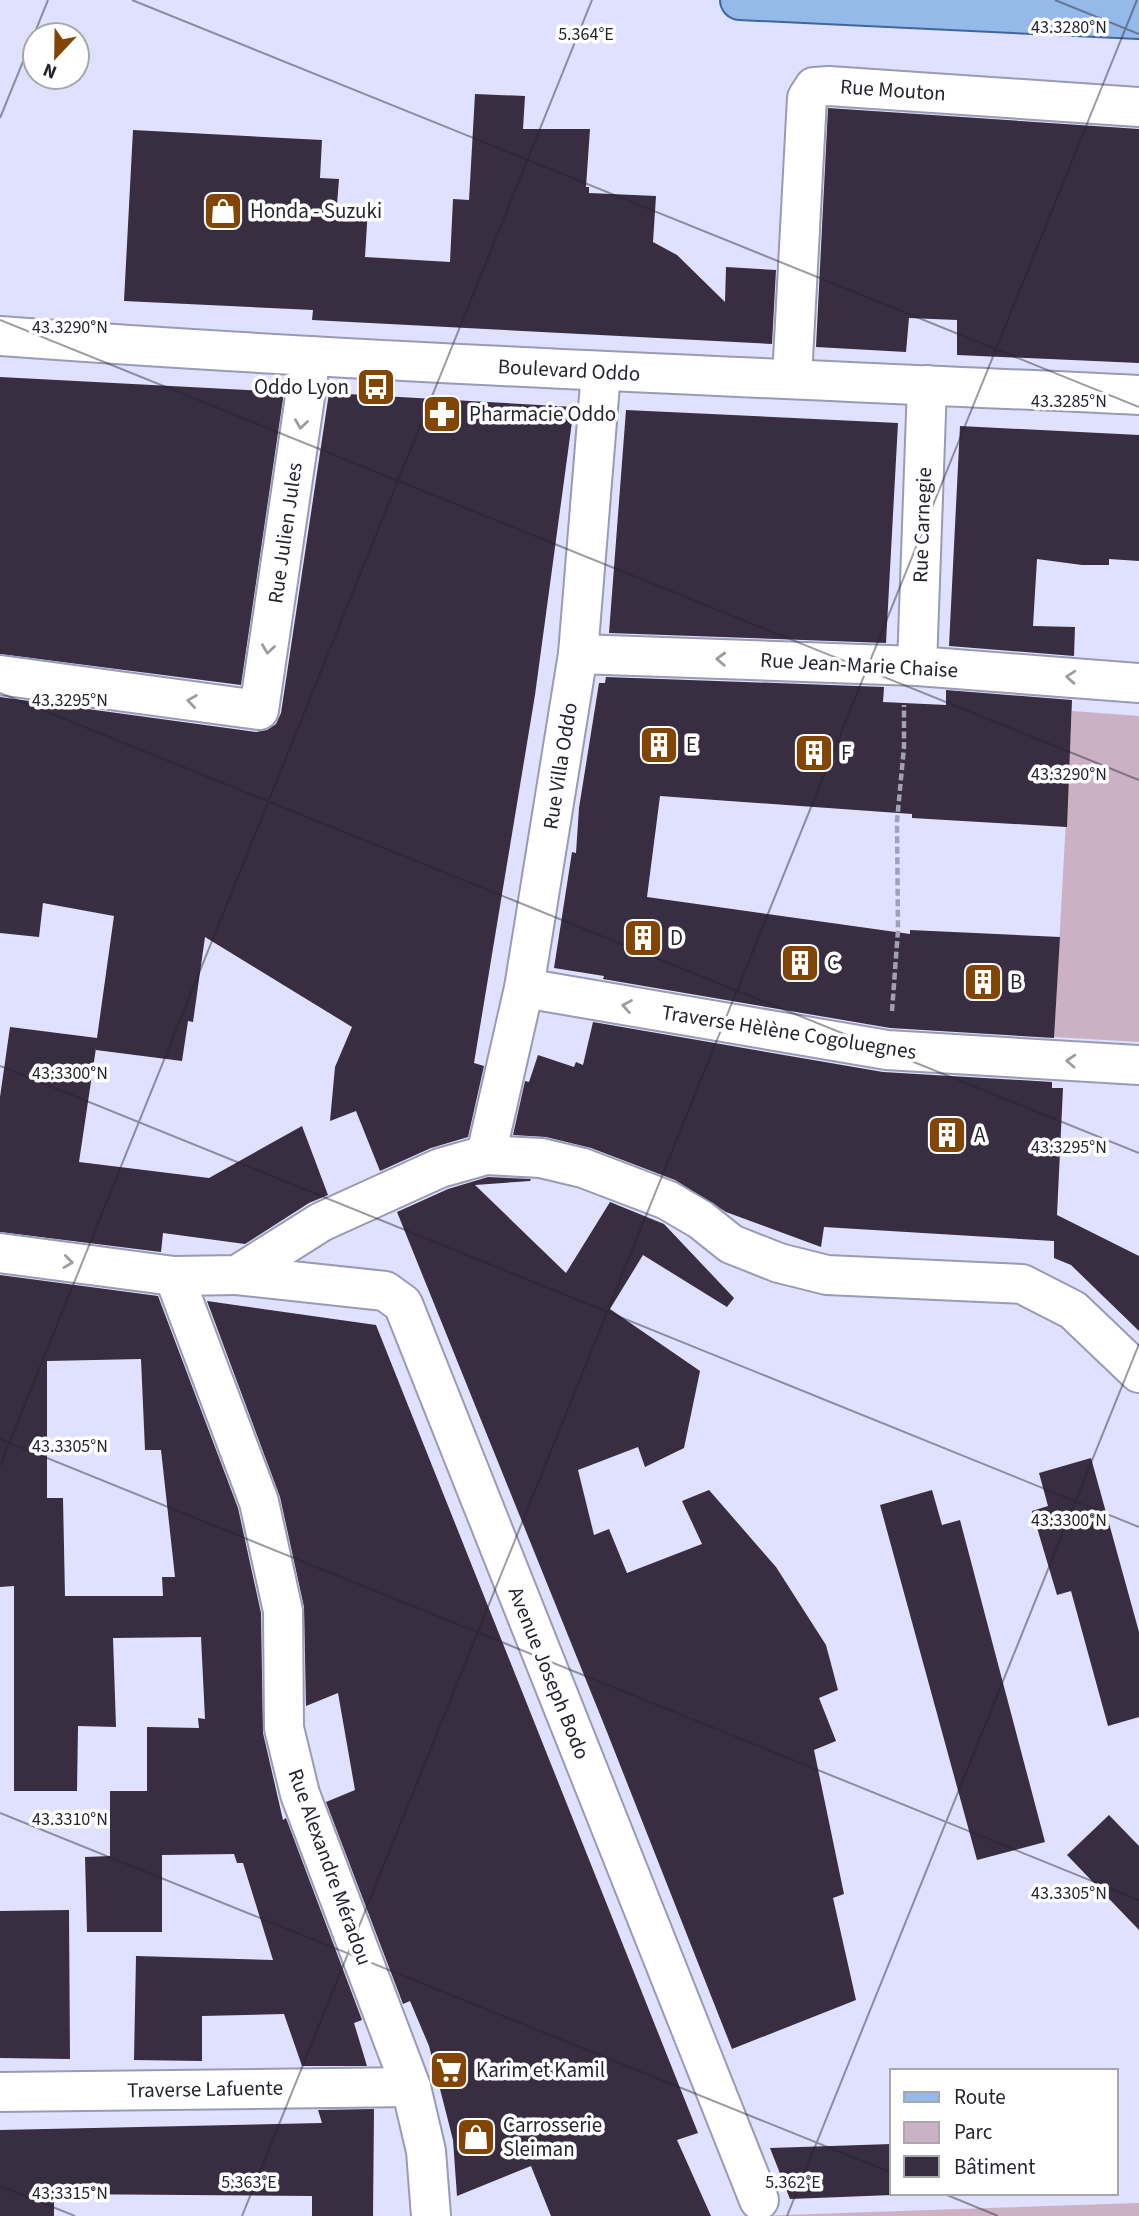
<svg xmlns="http://www.w3.org/2000/svg" width="1139" height="2216" viewBox="0 0 1139 2216" font-family="'Source Sans 3',sans-serif">
  <style>
    .green { fill: #ccb1c4 }
    .building { fill: #382d41; fill-rule: evenodd }
    .lines { fill: none; stroke-linecap: round; stroke-linejoin: round }
    .minor-casing { stroke: #999ab4; stroke-width: 42 }
    .major-casing { stroke: #3f679f; stroke-width: 42 }
    .path { stroke: #a0a1b7; stroke-width: 4.5; stroke-dasharray: 7 3.5; stroke-linecap: butt }
    .minor { stroke: #fff; stroke-width: 38 }
    .major { stroke: #95b9e9; stroke-width: 38 }
    .oneway { stroke: #9c9da1 }
    .ticks { fill: none; stroke: #24252f; stroke-width: 2; stroke-opacity: 0.45 }
    .labels { text-anchor: middle; dominant-baseline: central; stroke-width: 7; stroke-linejoin: round; paint-order: stroke }
    .street-label { font-size: 21px; fill: #24252f; stroke: #fff }
    .poi-label { font-size: 21px; fill: #24252f; stroke: #fff; text-anchor: start }
    .ticks-label { font-size: 18px; text-anchor: middle; fill: #24252f; stroke: #fff; stroke-width: 7; stroke-linejoin: round; paint-order: stroke }
  </style>
  <rect width="100%" height="100%" fill="#e0e1fe"/>
  <g class="green">
    <path d="M1072,711L1139,716V1042L1054,1037Z"/>
    <path d="M1139,2203V2216H751Z"/>
  </g>
  <g class="building">
    <path d="M475,94L525,96L523,129H590L586,187H589V193L656,196L653,242L677,255L725,302L726,267L776,270L772,344L312,320L313,310L124,301L133,130L322,140L320,178L339,179L337,205L368,208L365,257L450,262L453,199L469,200Z"/>
    <path d="M828,108L1139,129V363L957,355V320L909,318L906,352L816,347Z"/>
    <path d="M0,377L284,392L241,685L0,654Z"/>
    <path d="M329,393L574,407L535,695L474,1063L484,1066L468,1137L431,1148L380,1171L356,1111L330,1121L335,1067L352,1027L205,937L193,1022L188,1021L182,1061L96,1050V1048L79,1162L209,1178L302,1126L328,1195L309,1203L245,1244L163,1233L161,1252L0,1232V1097L10,1027L97,1038L114,916L43,903L39,937L0,933V697L256,732L267,730L276,724L281,713Z"/>
    <path d="M626,410L898,423L886,643L609,633Z"/>
    <path d="M960,426L1139,435V561L1109,559V565H1082L1037,559L1033,626L1075,627L1074,656L949,646Z"/>
    <path d="M606,677L884,687L883,702L946,705V690L1072,700L1067,827L912,818V814L660,796L647,897L910,934V930L1060,937L1054,1038L890,1028L603,979L604,976L554,968L572,852L576,853L579,808L599,683H605Z"/>
    <path d="M593,1022L883,1072L1052,1082V1088H1063L1057,1215L1139,1256V1331L1071,1265L1054,1258V1241L824,1227L821,1247L726,1212L675,1180L591,1148L546,1137L513,1135L525,1081L529,1082L538,1055L574,1067L576,1062L583,1065Z"/>
    <path d="M488,1177L531,1179L530,1181L475,1185L566,1273L610,1202L664,1224L734,1298L727,1307L643,1255L610,1309L700,1371L684,1448L645,1467L638,1447L578,1470L594,1535L609,1529L627,1573L702,1544L682,1501L709,1490L776,1567L826,1645L838,1690L819,1698L836,1741L814,1750L844,1894L833,1898L856,2000L732,2049L607,1732L397,1212L448,1189Z"/>
    <path d="M0,1275L158,1296L238,1508L261,1613L263,1733L283,1820L286,1818L362,2020L354,2023L367,2066H302L284,2014L202,2016V2061L134,2060L136,1956L273,1960L243,1863H237L234,1854L162,1855V1932H87L85,1857L110,1856V1791H147V1727L199,1728L198,1718L205,1719L201,1637L113,1638L116,1727L78,1726L77,1791H14V1586L0,1587ZM141,1359L145,1450H161L175,1577H162L163,1596H65L63,1498H47V1361Z"/>
    <path d="M207,1301L376,1325L698,2133L677,2140L711,2216H551L531,2166L457,2196L453,2140L429,2046L410,2001L403,2004L326,1802L355,1790L338,1693L306,1706L304,1607L280,1497Z"/>
    <path d="M1091,1458L1139,1632V1717L1108,1726L1071,1591L1057,1595L1032,1511L1048,1506L1039,1473Z"/>
    <path d="M932,1490L942,1525L960,1520L1045,1842L977,1860L880,1505Z"/>
    <path d="M1109,1815L1139,1846V1930L1067,1855Z"/>
    <path d="M69,1910L70,2059L0,2058V1911Z"/>
    <path d="M374,2109L373,2216H312V2196L54,2194V2216H0V2130L322,2123L318,2110Z"/>
    <path d="M892,2144V2195L790,2199L770,2148Z"/>
  </g>
  <g class="lines">
    <g class="minor-casing">
      <g id="minor">
        <path d="M0,336C379,364 759,377 1139,395"/>
        <path d="M792,378L807,98L814,87L829,86L1139,107"/>
        <path d="M578,654L917,666L1139,683"/>
        <path d="M917,666L927,385"/>
        <path d="M0,675L259,710L311,356"/>
        <path d="M524,988L887,1050L1139,1065"/>
        <path d="M486,1155L524,988L578,654L601,372"/>
        <path d="M0,1253L174,1276L237,1275L321,1222L440,1168L486,1155L541,1158L583,1168L667,1200L701,1220L731,1244L779,1263L827,1275L1022,1284L1073,1310L1139,1373"/>
        <path d="M237,1275L385,1291L403,1304L759,2200"/>
        <path d="M174,1276L259,1502L283,1611L284,1728L300,1794L411,2087L426,2151L431,2216"/>
        <path d="M0,2092L411,2087"/>
      </g>
    </g>
    <g class="major-casing">
      <path id="major" d="M740,0L1139,19"/>
    </g>
    <path class="path" d="M892,1011L898,930L897,821L904,747V705"/>
    <use href="#minor" class="minor"/>
    <use href="#major" class="major"/>
  </g>
  <defs><path id="oneway-chevron" d="M-2-3.5L2.5 0L-2 3.5" fill="none" stroke-width="1.6" stroke-linecap="round" stroke-linejoin="round" transform="scale(1.75)"/></defs>
  <g class="oneway">
    <use href="#oneway-chevron" transform="translate(301 424) rotate(98)"/>
    <use href="#oneway-chevron" transform="translate(268 649) rotate(98)"/>
    <use href="#oneway-chevron" transform="translate(721 659) rotate(-178)"/>
    <use href="#oneway-chevron" transform="translate(1071 677) rotate(-176)"/>
    <use href="#oneway-chevron" transform="translate(192 701) rotate(-172)"/>
    <use href="#oneway-chevron" transform="translate(627 1006) rotate(-170)"/>
    <use href="#oneway-chevron" transform="translate(1071 1061) rotate(-177)"/>
    <use href="#oneway-chevron" transform="translate(68 1262) rotate(7)"/>
  </g>
  <path class="ticks" d="M132,0L1139,407M1055,0L1139,34M0,118L48,0M0,320L1139,780M0,693L1139,1153M0,1066L1139,1527M0,1439L1139,1900M0,1466L592,0M0,1813L892,2173M0,2186L75,2216M942,2193L998,2216M242,2216L1137,0M787,2216L1139,1344"/>
  <defs>
    <g id="shop-square" transform="scale(2.0125)"><rect x="-9" y="-9" width="18" height="18" rx="4" fill="#834504" stroke="#fff"/><path d="M-5-2.5h2.3a2.7 3.5 0 0 1 5.4 0H5L5.5 6h-11ZM-1.5-2.5h3a1.5 2.3 0 0 0-3 0Z" fill="#fff"/></g>
    <g id="bus-square" transform="scale(2.0125)"><rect x="-9" y="-9" width="18" height="18" rx="4" fill="#834504" stroke="#fff"/><path d="M-5-6H5V4H4V6H2V4H-2V6H-4V4H-5ZM-3.5-4V0h7V-4ZM-3.5 1.2v1.5H-2V1.2ZM2 1.2v1.5H3.5V1.2Z" fill="#fff"/></g>
    <g id="pharmacy-square" transform="scale(2.0125)"><rect x="-9" y="-9" width="18" height="18" rx="4" fill="#834504" stroke="#fff"/><path d="M-2-6h4v4h4v4h-4v4h-4v-4h-4v-4h4Z" fill="#fff"/></g>
    <g id="building-square" transform="scale(2.0125)"><rect x="-9" y="-9" width="18" height="18" rx="4" fill="#834504" stroke="#fff"/><path d="M-4-6H4V6H1V3H-1V6H-4ZM-2.5-4.3h1.7v1.8h-1.7ZM.8-4.3h1.7v1.8H.8ZM-2.5-1h1.7V.8h-1.7ZM.8-1h1.7V.8H.8Z" fill="#fff"/></g>
    <g id="supermarket-square" transform="scale(2.0125)"><rect x="-9" y="-9" width="18" height="18" rx="4" fill="#834504" stroke="#fff"/><path d="M-6-5.5h2.5l.6 2H6L4.5 2H-2.5L-4.4-4H-6ZM-1.5 3.2a1.3 1.3 0 1 0 .1 0ZM3 3.2a1.3 1.3 0 1 0 .1 0Z" fill="#fff"/></g>
  </defs>
  <g fill-rule="evenodd">
    <use href="#shop-square" x="223" y="211"/>
    <use href="#bus-square" x="376" y="387"/>
    <use href="#pharmacy-square" x="442" y="414"/>
    <use href="#building-square" x="659" y="745"/>
    <use href="#building-square" x="814" y="753"/>
    <use href="#building-square" x="643" y="938"/>
    <use href="#building-square" x="800" y="963"/>
    <use href="#building-square" x="983" y="982"/>
    <use href="#building-square" x="947" y="1135"/>
    <use href="#supermarket-square" x="449" y="2070"/>
    <use href="#shop-square" x="476" y="2137"/>
  </g>
  <g class="labels">
    <g class="street-label">
      <text transform="translate(893 90) rotate(4)">Rue Mouton</text>
      <text transform="translate(569 370) rotate(3)">Boulevard Oddo</text>
      <text transform="translate(922 525) rotate(-88)">Rue Carnegie</text>
      <text transform="translate(285 533) rotate(-82)">Rue Julien Jules</text>
      <text transform="translate(859 665) rotate(3)">Rue Jean-Marie Chaise</text>
      <text transform="translate(560 766) rotate(-81)">Rue Villa Oddo</text>
      <text transform="translate(789 1032) rotate(9)">Traverse Hèlène Cogoluegnes</text>
      <text transform="translate(549 1673) rotate(68)">Avenue Joseph Bodo</text>
      <text transform="translate(330 1867) rotate(70)">Rue Alexandre Méradou</text>
      <text transform="translate(205 2089) rotate(-1)">Traverse Lafuente</text>
    </g>
    <g class="poi-label">
      <text x="250" y="211">Honda - Suzuki</text>
      <text x="349" y="387" text-anchor="end">Oddo Lyon</text>
      <text x="469" y="414">Pharmacie Oddo</text>
      <text x="686" y="745">E</text>
      <text x="841" y="753">F</text>
      <text x="670" y="938">D</text>
      <text x="827" y="963">C</text>
      <text x="1010" y="982">B</text>
      <text x="974" y="1135">A</text>
      <text x="476" y="2070">Karim et Kamil</text>
      <text x="503" y="2125">Carrosserie<tspan x="503" dy="24">Sleiman</tspan></text>
    </g>
  </g>
  <g class="ticks-label">
    <text x="1069" y="33">43.3280°N</text>
    <text x="586" y="40">5.364°E</text>
    <text x="70" y="333">43.3290°N</text>
    <text x="1069" y="407">43.3285°N</text>
    <text x="70" y="706">43.3295°N</text>
    <text x="1069" y="780">43.3290°N</text>
    <text x="70" y="1079">43.3300°N</text>
    <text x="1069" y="1153">43.3295°N</text>
    <text x="70" y="1452">43.3305°N</text>
    <text x="1069" y="1526">43.3300°N</text>
    <text x="70" y="1825">43.3310°N</text>
    <text x="1069" y="1899">43.3305°N</text>
    <text x="249" y="2188">5.363°E</text>
    <text x="793" y="2188">5.362°E</text>
    <text x="70" y="2199">43.3315°N</text>
  </g>
  <rect x="890" y="2069" width="228" height="126" fill="#ffffff" stroke="#a7a8ac" stroke-width="2"/>
  <rect x="904" y="2092" width="35" height="10" fill="#95b9e9" stroke="#a7a8ac" stroke-width="2"/>
  <text x="954" y="2104" font-size="21" fill="#24252f">Route</text>
  <rect x="904" y="2122" width="35" height="21" fill="#ccb1c4" stroke="#a7a8ac" stroke-width="2"/>
  <text x="954" y="2139" font-size="21" fill="#24252f">Parc</text>
  <rect x="904" y="2156" width="35" height="21" fill="#382d41" stroke="#a7a8ac" stroke-width="2"/>
  <text x="954" y="2174" font-size="21" fill="#24252f">Bâtiment</text>
  <g transform="translate(56 56) rotate(202)"><circle r="33" fill="#ffffff" stroke="#a7a8ac" stroke-width="2"/>
  <path d="M0-5L12 26L0 18L-12 26Z" fill="#834504"/>
  <text y="-10" font-size="19" font-weight="bold" text-anchor="middle" fill="#24252f">N</text>
  </g>
</svg>
